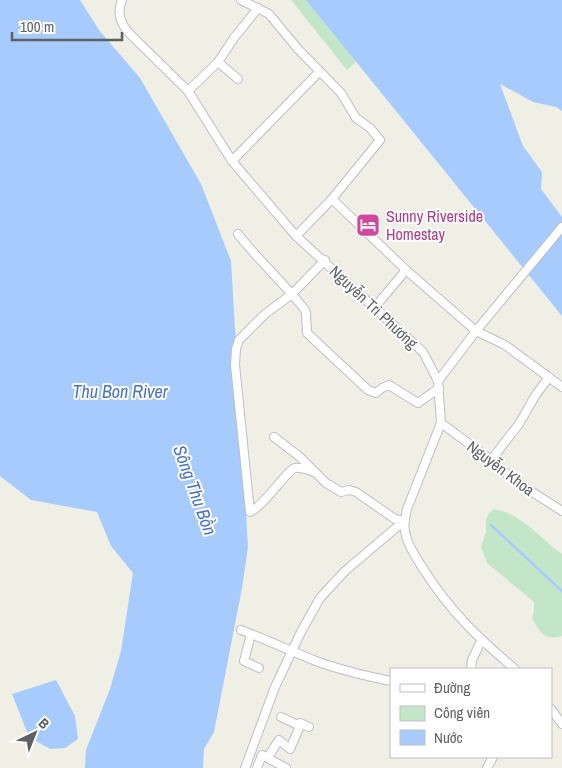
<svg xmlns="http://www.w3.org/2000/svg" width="562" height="768" viewBox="0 0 562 768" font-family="'Archivo Narrow',sans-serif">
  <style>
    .green { fill: #c3e6c9 }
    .water { fill: #a8cbfe }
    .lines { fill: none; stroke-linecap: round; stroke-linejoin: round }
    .stream { stroke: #a8cbfe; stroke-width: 2.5 }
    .street-casing { stroke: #bdbec4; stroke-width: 10 }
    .street { stroke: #fff; stroke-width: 8 }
    .labels { text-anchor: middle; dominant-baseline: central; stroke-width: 4; stroke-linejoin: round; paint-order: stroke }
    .hotel-label { font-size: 16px; fill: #b23c85; stroke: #fff; text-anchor: start }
    .street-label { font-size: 16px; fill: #5e6066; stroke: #fff }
    .water-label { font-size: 18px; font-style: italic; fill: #4a72c2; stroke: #fff }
  </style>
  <rect width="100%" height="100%" fill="#f0efe6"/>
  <g class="green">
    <path d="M291,0H308L356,62L347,70Z"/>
    <path d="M494,509C521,513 541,539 562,554V636C545,641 539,632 532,618L534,611V602L487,563L481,547L486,532V519L489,513Z"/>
  </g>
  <g class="water">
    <path d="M0,0H80L99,30L140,78L201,184L231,261L248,547L242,588L214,732L204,749L203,768H85L86,750L110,689L121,651L133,573L111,546L97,512L31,500L0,476Z"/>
    <path d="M306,0H562V111L556,107L533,102L500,84L523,146L542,172L541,189L562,217V316Z"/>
    <path d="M56,680L75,716L78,739L65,748L50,749L29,737L12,694Z"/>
  </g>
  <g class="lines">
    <path class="stream" d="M491,525L562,591"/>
    <g class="street-casing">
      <g id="street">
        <path d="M122,0C117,12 120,21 127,31L188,91L232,161L296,236L423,352L438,381L441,423L407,509C405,518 403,527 406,536C409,548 417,559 424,570C450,611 478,638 515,669"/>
        <path d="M241,0L269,14L298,49L341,93L356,118L370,128L380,140L332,199L296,236"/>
        <path d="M218,62L238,79"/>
        <path d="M188,91L218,62L234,38L258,8"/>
        <path d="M232,161L319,72"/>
        <path d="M332,199L406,270L476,331L505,345L562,387"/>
        <path d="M238,234C259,261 284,283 305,310L306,313L307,333L368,390L376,393L382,388L389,385L418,403L439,388"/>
        <path d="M375,307L406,270"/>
        <path d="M438,381L476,331L562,227"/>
        <path d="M441,423L491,460L515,481L562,511"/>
        <path d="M274,437L300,457L326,483L341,492L349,490L356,492L395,519L404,521"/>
        <path d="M491,460L519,424L535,396L549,377"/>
        <path d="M314,472C308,470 302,467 295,468C287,470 265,505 250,512L235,365L236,349L239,340L265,314L292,294L325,260"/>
        <path d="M241,630C267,640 291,651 316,661C340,670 366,676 391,681"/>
        <path d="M251,634L244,661L259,668"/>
        <path d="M471,669L472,660L481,641"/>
        <path d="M551,709L562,724"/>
        <path d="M300,726V723L309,727"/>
        <path d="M268,757L279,740L290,749L300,726L281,717"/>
        <path d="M245,768L275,687L301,632L320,598L345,571L404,521"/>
        <path d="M257,768L262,755L286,768"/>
        <path d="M487,768L493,757"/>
      </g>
    </g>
    <use href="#street" class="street"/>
  </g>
  <defs>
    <g id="hotel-square" transform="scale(1.25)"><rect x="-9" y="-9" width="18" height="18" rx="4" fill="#d1479c" stroke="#fff"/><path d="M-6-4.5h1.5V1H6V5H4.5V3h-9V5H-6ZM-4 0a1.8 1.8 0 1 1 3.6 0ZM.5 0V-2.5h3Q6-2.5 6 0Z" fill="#fff"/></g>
  </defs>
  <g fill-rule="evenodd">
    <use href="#hotel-square" x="368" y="225"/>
  </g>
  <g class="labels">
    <g class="hotel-label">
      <text x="386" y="216">Sunny Riverside<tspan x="386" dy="18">Homestay</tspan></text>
    </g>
    <g class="street-label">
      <text transform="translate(374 307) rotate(43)">Nguyễn Tri Phương</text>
      <text transform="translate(501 468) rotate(37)">Nguyễn Khoa</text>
    </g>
    <g class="water-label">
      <text x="120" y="391">Thu Bon River</text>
      <text transform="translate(195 490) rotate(70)">Sông Thu Bồn</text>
    </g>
  </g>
  <rect x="390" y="668" width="162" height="90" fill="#ffffff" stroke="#bfbfc2"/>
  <rect x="400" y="684" width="25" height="8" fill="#ffffff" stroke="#bfbfc2"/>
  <text x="434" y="693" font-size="15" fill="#5e6066">Đường</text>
  <rect x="400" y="706" width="25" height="15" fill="#c3e6c9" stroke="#bfbfc2"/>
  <text x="434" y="718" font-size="15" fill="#5e6066">Công viên</text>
  <rect x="400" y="730" width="25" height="15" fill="#a8cbfe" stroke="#bfbfc2"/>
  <text x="434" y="743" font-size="15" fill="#5e6066">Nước</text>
  <g transform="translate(35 733) rotate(43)" stroke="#ffffff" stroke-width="4" paint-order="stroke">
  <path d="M0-4L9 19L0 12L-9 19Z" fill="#5e6066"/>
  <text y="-8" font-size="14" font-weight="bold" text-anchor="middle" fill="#5e6066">B</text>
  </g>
  <path d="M12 32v8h110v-8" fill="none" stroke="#5e6066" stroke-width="2.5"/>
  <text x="20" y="32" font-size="15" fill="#5e6066" stroke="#ffffff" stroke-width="4" paint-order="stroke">100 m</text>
</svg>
